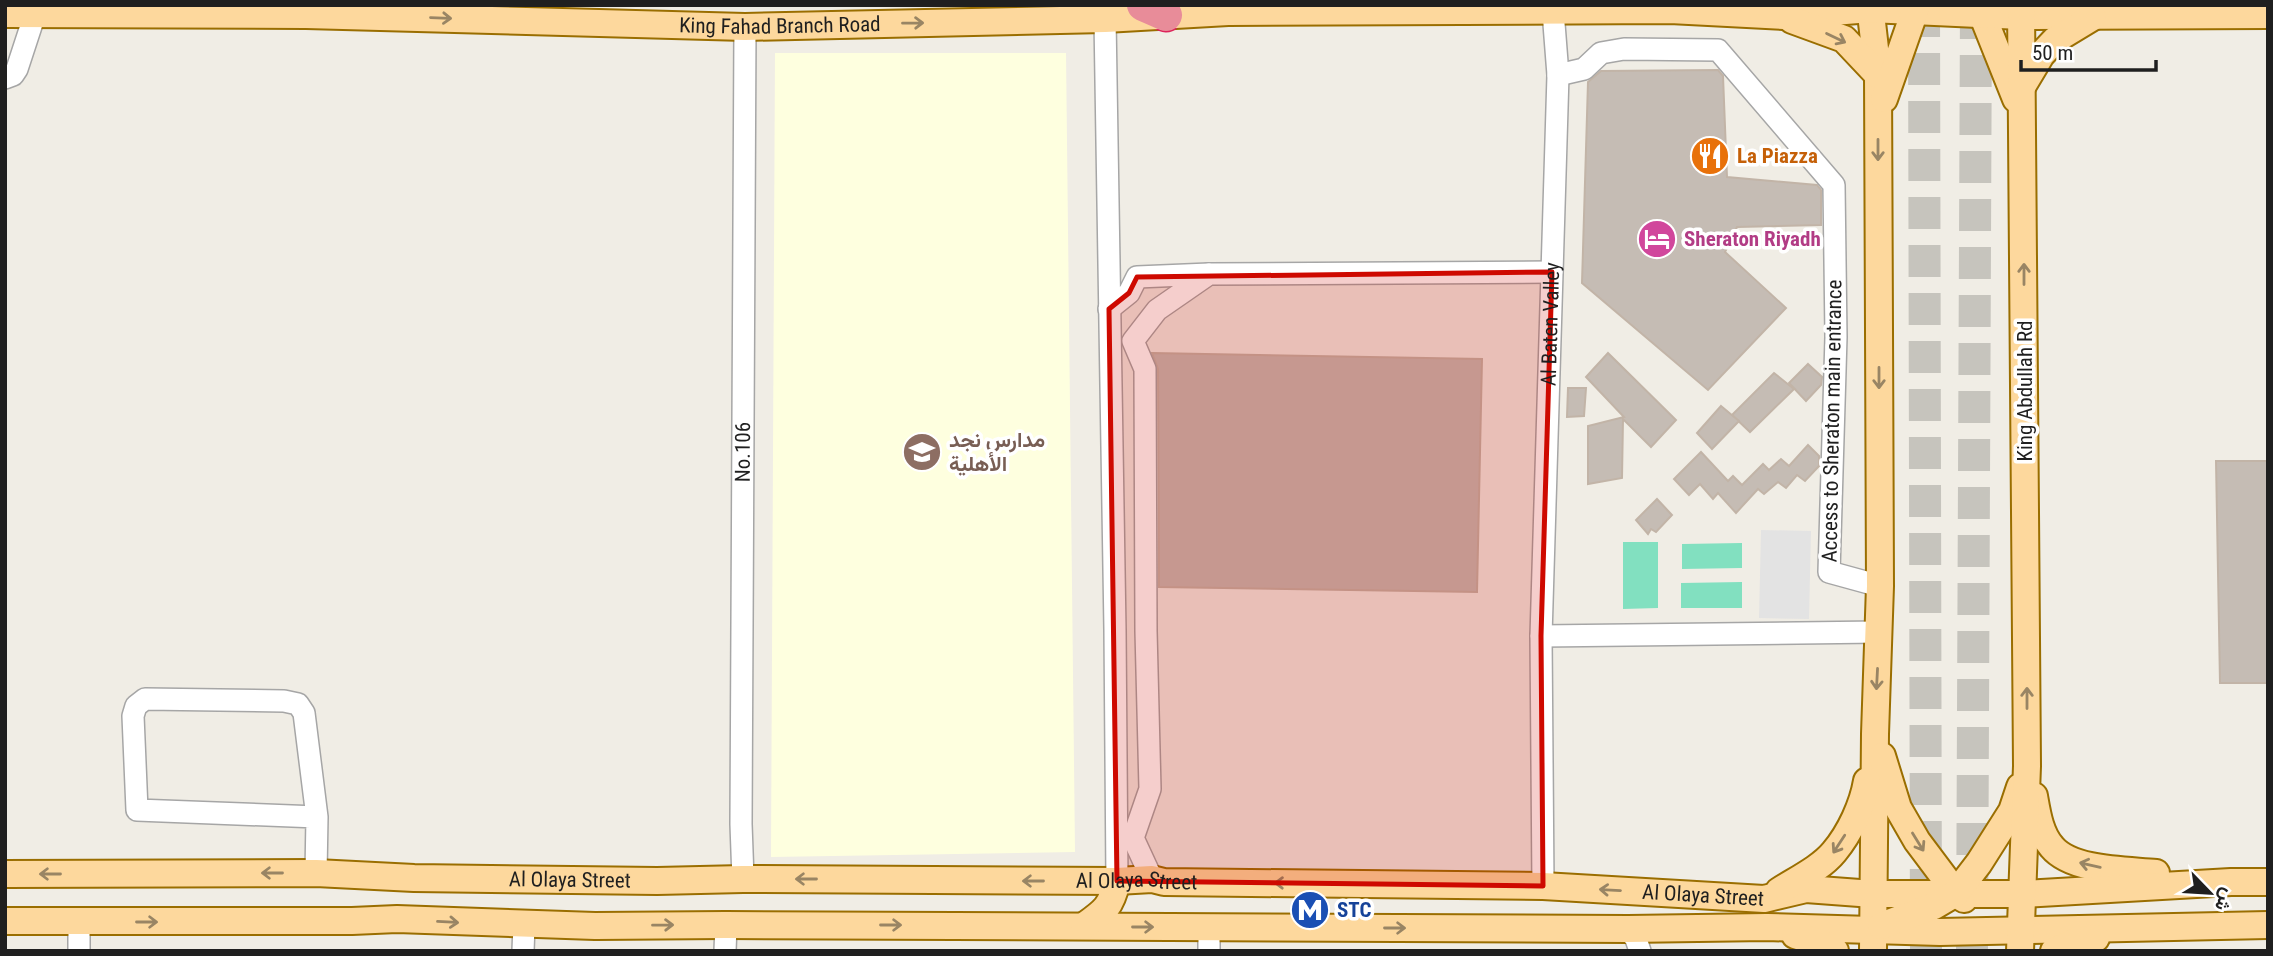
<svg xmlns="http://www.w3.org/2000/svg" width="2273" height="956" viewBox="0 0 2273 956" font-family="'Roboto Condensed',Vazirmatn,sans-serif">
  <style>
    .education { fill: #feffdf }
    .pitch { fill: #82e0c0 }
    .parking { fill: #e3e3e3 }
    .building { fill: #c5bcb4; stroke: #c2b4a7; stroke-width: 2 }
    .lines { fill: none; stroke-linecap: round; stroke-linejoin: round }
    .highway-tunnel { stroke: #c6c4bd; stroke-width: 32; stroke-dasharray: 32 16; stroke-linecap: butt }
    .minor-casing { stroke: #a6a6a6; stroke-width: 24 }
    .major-casing { stroke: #9a6e00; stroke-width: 30 }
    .highway-casing { stroke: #dd235a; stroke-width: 35 }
    .minor { stroke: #fff; stroke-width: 21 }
    .major { stroke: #fdd89d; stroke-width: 26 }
    .highway { stroke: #e88c99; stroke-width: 32 }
    .oneway { stroke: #998564 }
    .marked { fill: #ce0900; fill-opacity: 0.2; stroke: #ce0900; stroke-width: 5; stroke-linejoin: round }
    .labels { text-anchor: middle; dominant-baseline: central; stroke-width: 7; stroke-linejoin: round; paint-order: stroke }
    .street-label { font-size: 21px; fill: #1f1f1f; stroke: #fff }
    .food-label { font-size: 21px; font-weight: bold; fill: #c56008; stroke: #fff; text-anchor: start }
    .hotel-label { font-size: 21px; font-weight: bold; fill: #b23c85; stroke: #fff; text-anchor: start }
    .education-label { font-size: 21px; font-weight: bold; fill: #785e54; stroke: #fff; text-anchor: start }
    .transit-label { font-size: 21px; font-weight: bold; fill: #164399; stroke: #fff; text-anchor: start }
  </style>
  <rect width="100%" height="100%" fill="#f0ede5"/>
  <path class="education" d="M775,53H1066L1075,852L771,857Z"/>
  <g class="pitch">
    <path d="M1623,542H1658V608L1623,609Z"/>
    <path d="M1742,543V568L1682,569V544Z"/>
    <path d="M1742,582V608H1681V583Z"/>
  </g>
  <path class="parking" d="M1761,530L1811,531L1809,619L1759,618Z"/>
  <g class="building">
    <path d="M1718,70L1723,76L1727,177L1817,185L1821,190V225L1737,227L1725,252L1786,308L1708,390L1582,283L1588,82L1601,71Z"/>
    <path d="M1152,353L1482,359L1477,592L1159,587L1158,369Z"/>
    <path d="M1608,353L1676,420L1651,447L1623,419L1622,478L1588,484V426L1624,417L1586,377Z"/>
    <path d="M1808,364L1822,377L1821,385L1806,401L1789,383Z"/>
    <path d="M1774,373L1794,389L1750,432L1732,415Z"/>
    <path d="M1568,388H1586L1584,416L1567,417Z"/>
    <path d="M1721,406L1739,421L1712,449L1697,433Z"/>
    <path d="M1808,445L1819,456V466L1805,481L1797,475L1786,488L1778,482L1764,494L1758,489L1736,513L1718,493L1713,499L1700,484L1689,495L1674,479L1701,452L1728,481L1733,476L1742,485L1763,464L1769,470L1781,459L1789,466Z"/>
    <path d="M2216,461H2268V683H2220Z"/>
    <path d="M1657,499L1672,515L1656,532L1651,529L1648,534L1636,520Z"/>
  </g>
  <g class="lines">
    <g class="highway-tunnel">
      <path d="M1924,5L1926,951"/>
      <path d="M1972,951L1976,5"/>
    </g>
    <g class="minor-casing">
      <g id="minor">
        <path d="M1105,19L1115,630L1117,881"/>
        <path d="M1558,75L1584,69L1601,53L1624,49L1718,50L1834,185L1836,337L1829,572L1880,586"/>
        <path d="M5,78L13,75L17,69L35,14"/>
        <path d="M1109,309L1129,293L1137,277L1209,274"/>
        <path d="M1541,636L1879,632"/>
        <path d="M316,873L317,817L304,713L298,704L284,701L145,699L136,706L133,716L137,810L317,817"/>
        <path id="s1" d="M743,879L741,824L745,27"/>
        <path d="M1152,879L1133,838L1150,789L1146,631L1145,369L1133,341L1157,310L1209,274L1552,272"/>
        <path id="s2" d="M1543,886L1541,636L1558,75L1553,11"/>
        <path d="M1628,929L1636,939L1640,951"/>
        <path d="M79,951V922"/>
        <path d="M523,951L524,925"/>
        <path d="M725,951L726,925"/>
        <path d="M1209,951V927"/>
      </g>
    </g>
    <g class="major-casing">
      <g id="major">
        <path d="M1870,5L1878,75L1880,586L1875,734L1873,951"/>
        <path d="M1977,5L1982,14L2016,99"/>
        <path id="s3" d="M5,14L306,15L745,27L1105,19L1228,12L1670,10L1784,16L1870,9L2021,16L2268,15"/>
        <path d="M1792,20L1844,39L1878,75"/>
        <path d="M2023,85L2041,55L2055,40L2093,17"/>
        <path d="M1884,99L1917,5"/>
        <path d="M1882,756L1898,808L1917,841L1956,893L1964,899"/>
        <path d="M2034,796C2037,813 2040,834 2052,847C2072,871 2126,870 2156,873"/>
        <path id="s4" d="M5,874L316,873L414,878L657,881L743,879L1117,881L1152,879L1164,882L1543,886L1764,899L1806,889L1873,894H2022L2231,882H2268"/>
        <path d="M1779,891C1796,880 1821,868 1834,852C1850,833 1863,805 1867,781"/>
        <path d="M5,921H352L397,919L595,926L726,925L1628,929L1767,927L1940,932L2268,925"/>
        <path d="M1084,926C1105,911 1111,907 1117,881"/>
        <path d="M1881,926L1934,906L1956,893L1979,863L2012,811L2020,787"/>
        <path d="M1795,935L1827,945L1835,951"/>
        <path d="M2020,951L2027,766L2021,5"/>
        <path d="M2054,951L2076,941L2096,938"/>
      </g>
    </g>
    <g class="highway-casing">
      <path id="highway" d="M1143,5L1166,15"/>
    </g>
    <use href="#minor" class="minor"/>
    <use href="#major" class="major"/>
    <use href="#highway" class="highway"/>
  </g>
  <defs><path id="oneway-shaft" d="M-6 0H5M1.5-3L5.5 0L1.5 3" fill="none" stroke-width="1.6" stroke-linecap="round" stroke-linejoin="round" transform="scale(1.75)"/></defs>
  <g class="oneway">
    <use href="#oneway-shaft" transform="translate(441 18) rotate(2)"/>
    <use href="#oneway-shaft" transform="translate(913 23) rotate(-1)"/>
    <use href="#oneway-shaft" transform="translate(1836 38) rotate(26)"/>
    <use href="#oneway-shaft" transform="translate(1878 150) rotate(90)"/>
    <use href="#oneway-shaft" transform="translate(2024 274) rotate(-90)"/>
    <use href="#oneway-shaft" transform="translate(1879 378) rotate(90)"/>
    <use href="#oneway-shaft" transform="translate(1877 679) rotate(93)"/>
    <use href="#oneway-shaft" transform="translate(2027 698) rotate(-90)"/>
    <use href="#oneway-shaft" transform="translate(1918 842) rotate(58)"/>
    <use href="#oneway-shaft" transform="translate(1839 844) rotate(123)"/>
    <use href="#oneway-shaft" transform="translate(2090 865) rotate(-167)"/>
    <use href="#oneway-shaft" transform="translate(272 873) rotate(180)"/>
    <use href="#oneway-shaft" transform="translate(50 874) rotate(180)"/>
    <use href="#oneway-shaft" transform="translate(806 879) rotate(-180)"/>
    <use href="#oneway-shaft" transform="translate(1033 881) rotate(-180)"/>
    <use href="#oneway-shaft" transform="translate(1285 883) rotate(-179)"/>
    <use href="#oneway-shaft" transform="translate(1610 890) rotate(-177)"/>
    <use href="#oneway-shaft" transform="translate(147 922)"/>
    <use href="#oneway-shaft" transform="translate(448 922) rotate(3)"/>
    <use href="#oneway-shaft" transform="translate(663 925) rotate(-1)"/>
    <use href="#oneway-shaft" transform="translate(891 925)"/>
    <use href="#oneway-shaft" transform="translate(1143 927)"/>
    <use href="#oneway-shaft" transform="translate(1395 928)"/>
  </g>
  <path class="marked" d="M1552,272L1541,636L1543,886L1117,881L1109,309L1129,293L1137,277Z"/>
  <defs>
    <g id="restaurant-disc" transform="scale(2.0125)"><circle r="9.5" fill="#e8710a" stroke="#fff"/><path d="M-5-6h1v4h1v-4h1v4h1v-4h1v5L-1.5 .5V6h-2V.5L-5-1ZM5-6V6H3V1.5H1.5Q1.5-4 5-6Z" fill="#fff"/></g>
    <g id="hotel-disc" transform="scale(2.0125)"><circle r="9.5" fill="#d1479c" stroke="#fff"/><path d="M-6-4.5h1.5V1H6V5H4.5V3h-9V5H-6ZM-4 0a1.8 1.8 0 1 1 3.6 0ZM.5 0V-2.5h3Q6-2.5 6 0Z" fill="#fff"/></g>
    <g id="school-disc" transform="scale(2.0125)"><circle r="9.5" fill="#8d6e63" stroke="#fff"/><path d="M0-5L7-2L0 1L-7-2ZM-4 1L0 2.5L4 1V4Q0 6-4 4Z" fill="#fff"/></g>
    <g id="metro-disc" transform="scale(2.0125)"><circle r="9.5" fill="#1a4fb4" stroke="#fff"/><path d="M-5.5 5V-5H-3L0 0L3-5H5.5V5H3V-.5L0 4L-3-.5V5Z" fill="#fff"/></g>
  </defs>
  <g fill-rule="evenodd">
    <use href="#restaurant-disc" x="1710" y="156"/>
    <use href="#hotel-disc" x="1657" y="239"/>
    <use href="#school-disc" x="922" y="452"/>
    <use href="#metro-disc" x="1310" y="910"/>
  </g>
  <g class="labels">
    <g class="street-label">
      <text stroke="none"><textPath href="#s3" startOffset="775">King Fahad Branch Road</textPath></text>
      <text stroke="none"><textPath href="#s2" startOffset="562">Al Baten Valley</textPath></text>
      <text transform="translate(2025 391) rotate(-90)">King Abdullah Rd</text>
      <text transform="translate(1832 421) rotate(-89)">Access to Sheraton main entrance</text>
      <text stroke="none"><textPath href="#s1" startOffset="427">No.106</textPath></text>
      <text stroke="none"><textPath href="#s4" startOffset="565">Al Olaya Street</textPath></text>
      <text stroke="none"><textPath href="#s4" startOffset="1132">Al Olaya Street</textPath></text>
      <text stroke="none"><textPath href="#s4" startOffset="1699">Al Olaya Street</textPath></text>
    </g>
    <g class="food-label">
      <text x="1737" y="156">La Piazza</text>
    </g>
    <g class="hotel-label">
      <text x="1684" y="239">Sheraton Riyadh</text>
    </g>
    <g class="education-label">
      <text x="949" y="440">مدارس نجد<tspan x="949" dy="24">الأهلية</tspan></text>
    </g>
    <g class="transit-label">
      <text x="1337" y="910">STC</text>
    </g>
  </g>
  <rect width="2273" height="956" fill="none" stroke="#1f1f1f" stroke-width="14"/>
  <g transform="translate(2210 893) rotate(115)" stroke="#ffffff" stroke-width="5" paint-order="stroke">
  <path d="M0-5L12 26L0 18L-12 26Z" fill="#1f1f1f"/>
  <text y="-10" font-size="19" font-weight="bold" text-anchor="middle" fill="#1f1f1f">ش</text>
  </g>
  <path d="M2021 60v10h135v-10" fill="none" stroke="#1f1f1f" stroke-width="3.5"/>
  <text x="2032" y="60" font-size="21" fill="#1f1f1f" stroke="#ffffff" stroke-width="5" paint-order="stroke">50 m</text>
</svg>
